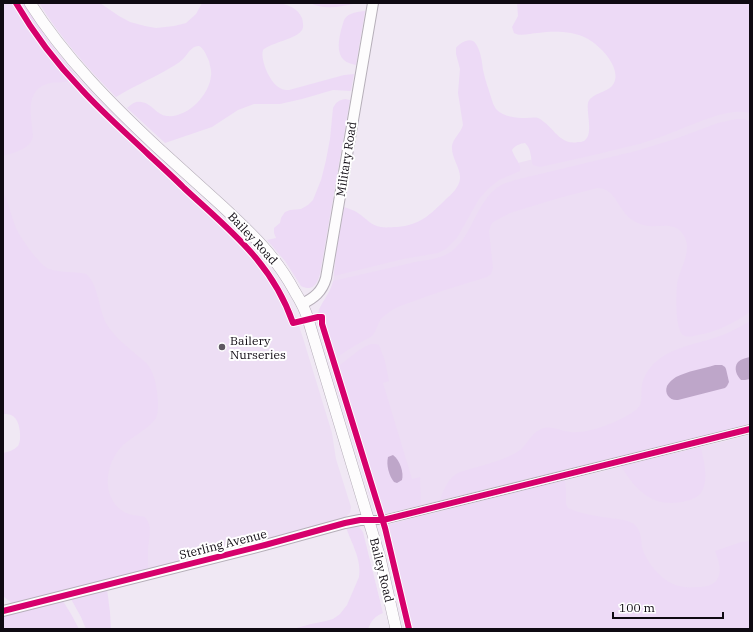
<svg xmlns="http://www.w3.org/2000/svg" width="753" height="632" viewBox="0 0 753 632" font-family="'IBM Plex Serif',serif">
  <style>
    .built { fill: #eddef4 }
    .green { fill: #eddaf6 }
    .water { fill: #bea6c9 }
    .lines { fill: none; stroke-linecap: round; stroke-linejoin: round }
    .minor-casing { stroke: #b6afb9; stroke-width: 10 }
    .tertiary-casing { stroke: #b6afb9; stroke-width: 12 }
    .secondary-casing { stroke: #b6afb9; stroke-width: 12 }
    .minor { stroke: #fdfcfd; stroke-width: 8 }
    .tertiary { stroke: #fdfcfd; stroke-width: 10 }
    .secondary { stroke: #fdfcfd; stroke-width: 11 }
    .cycleway-casing { stroke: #fff; stroke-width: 8 }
    .cycleway { stroke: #d6006c; stroke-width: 6 }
    .poi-dot { fill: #5e5861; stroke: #fff; stroke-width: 1.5 }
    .labels { text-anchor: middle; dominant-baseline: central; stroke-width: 4; stroke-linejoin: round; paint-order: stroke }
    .street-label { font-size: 12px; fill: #0f0a12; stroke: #fff }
    .poi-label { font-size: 12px; fill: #0f0a12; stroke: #fff; text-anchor: start }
  </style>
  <rect width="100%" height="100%" fill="#f0e8f4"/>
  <g class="built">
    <path d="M3,3H23L52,46L78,78L126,126L243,237L259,254L274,275L284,291L296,317L303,338L332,433L336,459L351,507L350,513L344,518L337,521L259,543L109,580L82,586L3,276Z"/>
    <path d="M750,104V424L386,514L383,515L377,513L374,509L317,321L319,309L330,292L333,283L335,265L426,229L494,169Z"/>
    <path d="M750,435V629L503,496Z"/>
  </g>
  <g class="green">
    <path d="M3,3H23L52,46L78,78C73,80 68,82 63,82C58,83 54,82 50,83C23,89 32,117 33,137C29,150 15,152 3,156Z"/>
    <path d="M39,3H100L119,16L130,22L145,26L156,28L174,26L186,23L196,14L202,3L283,4C291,6 298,9 302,18C303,22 304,27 302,30C297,39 272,42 263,50C260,60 270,83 280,88C283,90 286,90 289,90L344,75L354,74L351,91L333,90L302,99L280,104H254L238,110L212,127L165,143L127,108C132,104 135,101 141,102C152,103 156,115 167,116C187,118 209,96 211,76C212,72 210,66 209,61C207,57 204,48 199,46C192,45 187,55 183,59C178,64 171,67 165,71C149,80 132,87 116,97C87,68 61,38 39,3Z"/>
    <path d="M310,3H358C342,6 326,11 310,3Z"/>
    <path d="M517,3H750V113C729,108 708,119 688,126C672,133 656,139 639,144C606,152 573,160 540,167L533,165C530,158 532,149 525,143C521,143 514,146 512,150C514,158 522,164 520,171L499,180L488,189L479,199L457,238L446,249L438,253L403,259L334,276L336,252L344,207C349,209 354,210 358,213C366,218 371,226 381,227C386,228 392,227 397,227C420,225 430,215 446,199C452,194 459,187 460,179C461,168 451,158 452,146C453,138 461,133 463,125L458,93L460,69L456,54V48C460,43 471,36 476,44C481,52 482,62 483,70C485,79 488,88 491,97C492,101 494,107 497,110C504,117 517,118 526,118C530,118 534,117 538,118C553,125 559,146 578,142C579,142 582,142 584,141C594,135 586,112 588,103C590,94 607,92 612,86C625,70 599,44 586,38C572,31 553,31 538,33C530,33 521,37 514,33L512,27L518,16Z"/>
    <path d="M365,11L356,65C352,64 347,63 344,60C334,51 341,30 344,20C349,12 357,12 365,11Z"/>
    <path d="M345,99L350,100L320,274C317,284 313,292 301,286L285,261L267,240L276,238L274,233V228L280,223L281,218L285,212L290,210L301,209L308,205L313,200L321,180L326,160L330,139L333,108C336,102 339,100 345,99Z"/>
    <path d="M736,119H745L750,122V312C734,323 717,332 698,335C693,336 688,338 683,335C675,329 676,295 677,285C679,267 695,250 682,233C674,222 660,227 648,226C642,225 636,223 631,219C618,210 616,188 597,188L559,198L510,213L493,222L491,225L489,231L493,268L491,274L487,277L445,290L400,306L392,310L384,316L380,320L375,332L372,336L349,349L335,359L324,325V316L318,315C320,302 330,295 333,281C359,275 385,269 411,263C424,260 440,260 452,251C474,234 476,200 501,185C505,183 510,182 515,180L636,151L675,139L718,123Z"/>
    <path d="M3,192C9,203 11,216 16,228C20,237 39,265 49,269C60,273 74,271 86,274C98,283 99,310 106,323C112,335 129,348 139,357C143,360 147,363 150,368C156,377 161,408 156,418C150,428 132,437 123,445C105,463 100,497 124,512C131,516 138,515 145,517C153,527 149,537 148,548C148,555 148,563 148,570L82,586L13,604L3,596V453C8,452 14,450 18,446C22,440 20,423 15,418C12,414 7,414 3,414Z"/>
    <path d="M317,319H320V323L332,361L330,363L318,325Z"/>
    <path d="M750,321V424L440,500C444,489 448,477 460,472C479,466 500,462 517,452C528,446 530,432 544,428C552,426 562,431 570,432C589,434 618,422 633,412C645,405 640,396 642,385C644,375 650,366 658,360C674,347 695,344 714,338C727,334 738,328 750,321Z"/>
    <path d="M371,344H376L379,345L385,361L389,381L383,383L412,479L420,477L421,505L382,514L337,367C349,359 358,349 371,344Z"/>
    <path d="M334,368L379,514L376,512L374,509L334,379L332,370Z"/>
    <path d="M701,447C703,459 708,474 704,486C702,495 695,499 686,501C654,509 637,492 621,466Z"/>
    <path d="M565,480L566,490V504L568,508C581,514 596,516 610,518C618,519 628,520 634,524C641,530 641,539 642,547C645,560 660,579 673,584C680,587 689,588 697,587C705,587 714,586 718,578C722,569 718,559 715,551L741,542L750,541V629H411L386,525Z"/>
    <path d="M356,526L359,527L363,532L383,613C375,616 371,621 368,629H293L311,624L326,621L333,619L340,614L347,605L359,577C362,559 351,543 346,527Z"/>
    <path d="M383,528L407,629H404L393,574L382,534V530Z"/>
    <path d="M107,589L110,612L111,629H86L81,617L71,599Z"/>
    <path d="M63,601L71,614L79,629H3V616Z"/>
  </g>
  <g class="water">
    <path d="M750,357V379L745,380H741C737,376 733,368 738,362C741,359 746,358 750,357Z"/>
    <path d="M715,365H722L725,367L726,369L729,382L727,386L725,388L678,400C670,401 664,394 667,386C669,382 673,379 676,377C688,371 702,369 715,365Z"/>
    <path d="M393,455C400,460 404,473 402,480L397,483L394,482C389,476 386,465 388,457Z"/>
  </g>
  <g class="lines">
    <g class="minor-casing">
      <path id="minor" d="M369,520H383L750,429"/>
    </g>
    <g class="tertiary-casing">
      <g id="tertiary">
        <path d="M302,304C314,298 322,292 326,278L373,3"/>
        <path d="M3,611L265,545L345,523L360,520H369"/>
      </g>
    </g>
    <g class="secondary-casing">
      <path id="secondary" d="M30,3C65,58 111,104 158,148C179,167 200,186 221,205C251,233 275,255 295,292C300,300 305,309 308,319L380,558L396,629"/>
    </g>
    <use href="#minor" class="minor"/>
    <use href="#tertiary" class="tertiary"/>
    <use href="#secondary" class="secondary"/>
    <g class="cycleway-casing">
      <g id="cycleway">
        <path d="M16,3C34,34 57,64 82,90C103,113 126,133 149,155C161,166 173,177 184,188C229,230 272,262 293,323L318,317H322V324L385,528L409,629"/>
        <path d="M3,611L265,545L345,523L360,520H383L750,429"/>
      </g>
    </g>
    <use href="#cycleway" class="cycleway"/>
  </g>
  <circle class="poi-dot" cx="222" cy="347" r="4"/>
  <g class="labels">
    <g class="street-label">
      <text transform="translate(346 159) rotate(-81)">Military Road</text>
      <text transform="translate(253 238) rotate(47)">Bailey Road</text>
      <text transform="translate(223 544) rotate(-14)">Sterling Avenue</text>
      <text transform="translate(382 570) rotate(76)">Bailey Road</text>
    </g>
    <g class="poi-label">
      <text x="230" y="340">Bailery<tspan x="230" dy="14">Nurseries</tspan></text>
    </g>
  </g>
  <rect width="753" height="632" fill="none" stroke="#0f0a12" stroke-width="8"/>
  <path d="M613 612v6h110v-6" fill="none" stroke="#0f0a12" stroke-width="2"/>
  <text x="619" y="612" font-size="12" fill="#0f0a12" stroke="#ffffff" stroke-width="3" paint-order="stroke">100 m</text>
</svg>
